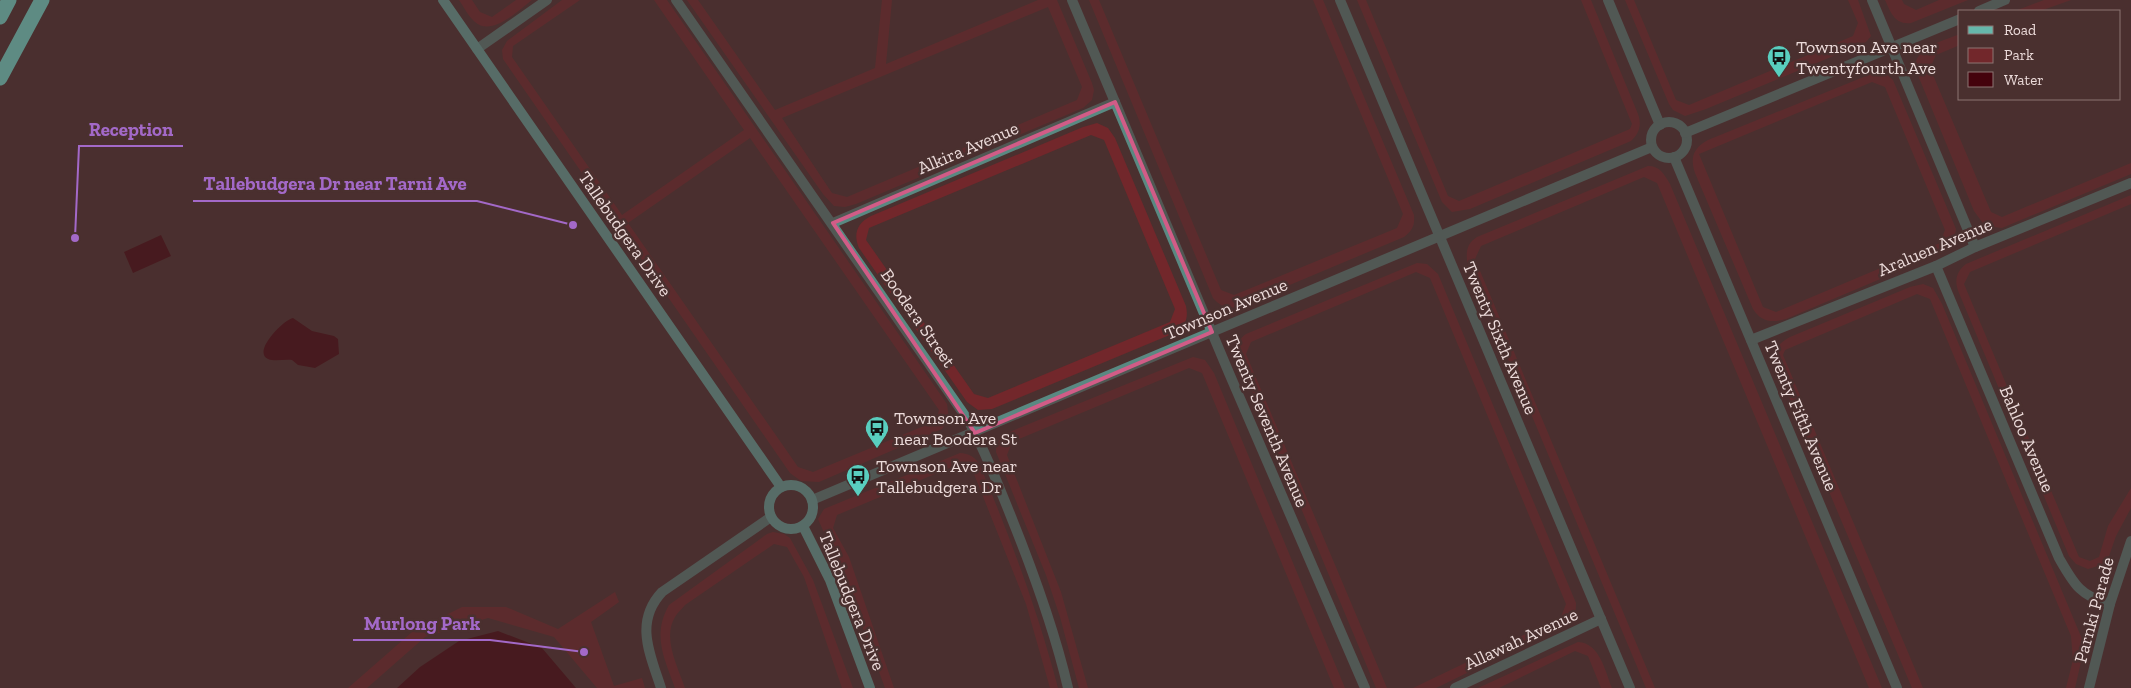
<svg xmlns="http://www.w3.org/2000/svg" width="2131" height="688" viewBox="0 0 2131 688" font-family="'Zilla Slab',serif">
  <style>
    .green { fill: #72272b; fill-rule: evenodd }
    .water { fill: #44020c }
    .lines { fill: none; stroke-linecap: round; stroke-linejoin: round }
    .street { stroke: #598982; stroke-width: 10 }
    .secondary { stroke: #66b7ab; stroke-width: 10 }
    .highway { stroke: #76fae8; stroke-width: 15 }
    .marked { fill: none; stroke: #d15c87; stroke-width: 4; stroke-linejoin: round }
    .labels { text-anchor: middle; dominant-baseline: central; stroke-width: 5; stroke-linejoin: round; paint-order: stroke }
    .poi-label { font-size: 18px; fill: #ecdbda; stroke: #4a302f; text-anchor: start }
    .street-label { font-size: 18px; fill: #ecdbda; stroke: #4a302f }
    .leader { fill: none; stroke: #a369c8; stroke-width: 2 }
    .callout-dot { fill: #a369c8; stroke: #4a302f; stroke-width: 2 }
    .callout-label { font-size: 19px; text-anchor: middle; font-weight: bold; fill: #a369c8; stroke: #4a302f; stroke-width: 5; stroke-linejoin: round; paint-order: stroke }
  </style>
  <rect width="100%" height="100%" fill="#4a302f"/>
  <g class="green">
    <path d="M459,0H472L480,12L492,17L516,0H532C519,10 492,37 475,22C468,16 464,7 459,0Z"/>
    <path d="M562,0H580L513,46L512,57L622,215L744,130L654,0H667L947,404L949,419L942,429L819,482L801,481L790,473L503,59L502,50L507,41ZM750,138L939,410L936,421L813,472L798,467L628,223Z"/>
    <path d="M687,0H698L775,110L875,68L882,0H892L886,64L1038,0H1057L1092,83L1094,90L1092,100L1083,108L856,204L845,207L834,206L823,194ZM1048,7L1082,87L1077,100L847,197L832,193L782,118Z"/>
    <path d="M1089,0H1099L1221,290L1234,295L1397,228L1403,214L1313,0H1323L1414,215C1415,226 1412,231 1404,237L1237,307C1227,309 1220,306 1213,298Z"/>
    <path d="M1357,0H1366L1448,196L1459,201L1630,129L1632,124L1581,0H1591L1638,114C1642,125 1639,134 1631,141L1470,209L1452,212L1442,202Z"/>
    <path d="M1625,0H1634L1676,100L1689,105L1853,36L1858,23L1848,0H1858L1871,36L1866,42L1860,45L1706,109L1685,116L1673,110L1669,104Z"/>
    <path d="M1885,0H1902L1904,4L1916,10L1939,0H1968L1911,23C1895,25 1891,13 1885,0Z"/>
    <path d="M2044,0H2071L2040,11H2015Z"/>
    <path d="M1960,34V45L1936,55L1930,68L1991,212L2002,217L2131,163V174L2002,228L1985,226L1974,211L1915,68C1915,47 1943,41 1960,34Z"/>
    <path d="M1876,72L1885,73L1893,80L1956,229L1954,242L1944,252L1786,319C1772,323 1761,322 1753,309L1695,173C1690,158 1693,148 1708,140ZM1872,82L1885,87L1945,230L1940,243L1776,312L1763,307L1699,154Z"/>
    <path d="M1097,123L1108,128L1115,138L1186,306C1189,321 1184,327 1172,334L992,409L978,410L967,402L859,248C853,234 857,223 871,216L1083,127ZM1091,135L1104,140L1175,309L1170,322L988,398L974,394L866,240L869,228Z"/>
    <path d="M1648,166C1660,166 1664,174 1670,184L1882,688H1869L1657,183L1644,177L1481,246L1475,259L1655,688H1646L1467,261C1466,249 1468,243 1477,237Z"/>
    <path d="M2131,195V204L1970,272L1964,284L2079,557L2090,561L2099,557L2108,526L2131,488V508L2116,536L2108,559L2101,565L2088,569L2076,564L2069,556L1959,293C1954,281 1956,272 1966,264Z"/>
    <path d="M1417,263L1427,264L1438,274L1576,603C1576,612 1575,618 1568,624L1436,688H1413L1561,617L1566,604L1430,278L1416,272L1251,342L1246,354L1387,688H1376L1241,364C1236,352 1234,343 1246,334Z"/>
    <path d="M1923,284L1933,288L1942,304L2082,639L2083,653L2075,688H2066L2073,660L2071,636L1930,299L1917,294L1785,350L1783,355L1923,688H1912L1776,366C1773,351 1777,344 1790,337L1910,287Z"/>
    <path d="M1193,357L1205,360L1214,373L1345,688H1334L1202,373L1189,368L1012,442L1007,455L1061,592L1088,688H1079L1060,617L1046,575L996,452C996,440 1002,437 1012,431Z"/>
    <path d="M960,453C975,454 979,462 984,475C1013,545 1039,615 1058,688H1050L1026,604L972,469L959,464L837,515L833,528L849,557L894,688H885L846,582L818,519L824,509Z"/>
    <path d="M773,532L784,534L790,538L813,580L853,688H842L804,577L787,547L774,544L685,605C682,609 677,613 675,617C662,638 678,667 685,688H675C664,658 652,635 669,605L767,534Z"/>
    <path d="M615,592L619,602L591,622L614,686L642,678L645,688H597L554,637L488,618L425,637L367,688H348L412,632L462,607H506L558,629Z"/>
    <path d="M1578,642C1600,643 1605,671 1612,688H1601L1588,656L1575,651L1499,688H1478Z"/>
  </g>
  <g class="water">
    <path d="M161,235L171,256L133,273L124,252Z"/>
    <path d="M293,318L312,331L334,336L338,339L339,354L315,368L298,365L292,360C284,359 275,362 268,359C252,352 283,320 293,318Z"/>
    <path d="M498,631L542,648L576,688H397L420,667L459,641Z"/>
  </g>
  <g class="lines">
    <g class="street">
      <path d="M676,0L968,420C985,450 997,482 1010,514C1033,571 1054,628 1068,688"/>
      <path d="M1072,0L1229,373L1365,688"/>
      <path d="M1340,0L1630,688"/>
      <path d="M1608,0L1660,125"/>
      <path d="M1872,0L1975,247"/>
      <path d="M1979,11L2005,0"/>
      <path d="M477,49L547,0"/>
      <circle cx="1669" cy="140" r="18"/>
      <path d="M1685,133L1960,19"/>
      <path d="M1674,157L1897,688"/>
      <path d="M833,223L1115,102"/>
      <path d="M1936,266L2059,558C2074,584 2080,596 2110,604"/>
      <path d="M1751,340L1936,266L1975,247L2131,183"/>
      <path d="M812,500L1652,147"/>
      <path d="M661,688C650,654 634,622 662,592L771,517"/>
      <path d="M1455,688L1601,619"/>
      <path d="M2089,688L2110,604L2131,541"/>
    </g>
    <g class="secondary">
      <path d="M443,0L781,487"/>
      <circle cx="791" cy="507" r="22"/>
      <path d="M803,526L830,580L870,688"/>
    </g>
    <g class="highway">
      <path d="M0,17L9,0"/>
      <path d="M0,78L42,0"/>
    </g>
  </g>
  <path d="M0 0H2131V688H0ZM1115,102L1212,332L975,433L833,223Z" fill="#4a302f" fill-opacity=".55" fill-rule="evenodd"/>
  <path class="marked" d="M1115,102L1212,332L975,433L833,223Z"/>
  <defs>
    <g id="bus-pin" transform="scale(1.25)"><path d="M0 17L-7.5 6A9.5 9.5 0 1 1 7.5 6Z" fill="#59cebf" stroke="#4a302f"/><path d="M-5-6H5V4H4V6H2V4H-2V6H-4V4H-5ZM-3.5-4V0h7V-4ZM-3.5 1.2v1.5H-2V1.2ZM2 1.2v1.5H3.5V1.2Z" fill="#111"/></g>
  </defs>
  <g fill-rule="evenodd">
    <use href="#bus-pin" x="1779" y="57"/>
    <use href="#bus-pin" x="877" y="428"/>
    <use href="#bus-pin" x="858" y="476"/>
  </g>
  <g class="labels">
    <g class="poi-label">
      <text x="1796" y="47">Townson Ave near<tspan x="1796" dy="21">Twentyfourth Ave</tspan></text>
      <text x="894" y="418">Townson Ave<tspan x="894" dy="21">near Boodera St</tspan></text>
      <text x="876" y="466">Townson Ave near<tspan x="876" dy="21">Tallebudgera Dr</tspan></text>
    </g>
    <g class="street-label">
      <text transform="translate(968 148) rotate(-23)">Alkira Avenue</text>
      <text transform="translate(625 234) rotate(55)">Tallebudgera Drive</text>
      <text transform="translate(1935 247) rotate(-23)">Araluen Avenue</text>
      <text transform="translate(1226 309) rotate(-23)">Townson Avenue</text>
      <text transform="translate(918 318) rotate(55)">Boodera Street</text>
      <text transform="translate(1500 338) rotate(67)">Twenty Sixth Avenue</text>
      <text transform="translate(1801 416) rotate(67)">Twenty Fifth Avenue</text>
      <text transform="translate(1267 421) rotate(67)">Twenty Seventh Avenue</text>
      <text transform="translate(2027 439) rotate(67)">Bahloo Avenue</text>
      <text transform="translate(852 601) rotate(68)">Tallebudgera Drive</text>
      <text transform="translate(2094 610) rotate(-75)">Parnki Parade</text>
      <text transform="translate(1521 639) rotate(-25)">Allawah Avenue</text>
    </g>
  </g>
  <path class="leader" d="M75 238L79 146H183M573 225L477 201H193M584 652L490 640H353"/>
  <g class="callout-dot">
    <circle cx="75" cy="238" r="5"/>
    <circle cx="573" cy="225" r="5"/>
    <circle cx="584" cy="652" r="5"/>
  </g>
  <g class="callout-label">
    <text x="131" y="136">Reception</text>
    <text x="335" y="190">Tallebudgera Dr near Tarni Ave</text>
    <text x="422" y="630">Murlong Park</text>
  </g>
  <rect x="1958" y="10" width="162" height="90" fill="#4a302f" stroke="#8b7473"/>
  <rect x="1968" y="26" width="25" height="8" fill="#66b7ab" stroke="#8b7473"/>
  <text x="2004" y="35" font-size="15" fill="#ecdbda">Road</text>
  <rect x="1968" y="48" width="25" height="15" fill="#72272b" stroke="#8b7473"/>
  <text x="2004" y="60" font-size="15" fill="#ecdbda">Park</text>
  <rect x="1968" y="72" width="25" height="15" fill="#44020c" stroke="#8b7473"/>
  <text x="2004" y="85" font-size="15" fill="#ecdbda">Water</text>
</svg>
